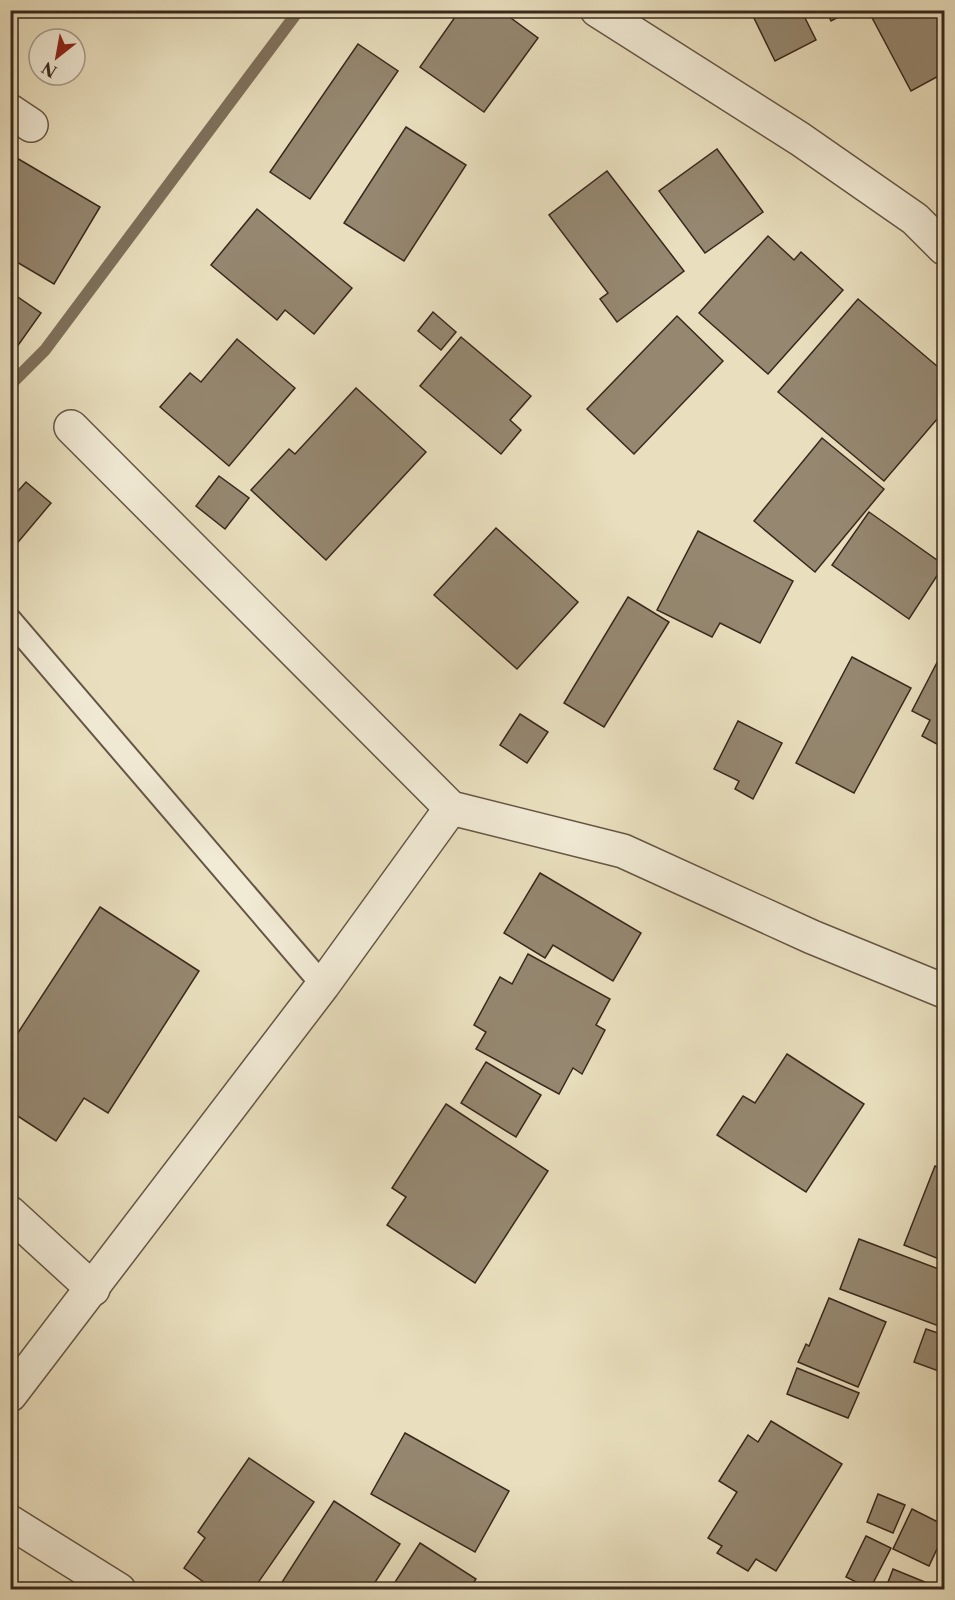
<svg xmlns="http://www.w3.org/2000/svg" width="955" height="1600" viewBox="0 0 955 1600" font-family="'Libre Caslon Text',serif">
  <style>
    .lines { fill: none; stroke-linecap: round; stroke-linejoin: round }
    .stream { stroke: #7f715c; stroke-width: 12 }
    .building { fill: #958770; stroke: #39281c; stroke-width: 1.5 }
    .service-casing { stroke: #655644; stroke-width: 26 }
    .minor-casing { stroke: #655644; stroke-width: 36 }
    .service { stroke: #f1ead5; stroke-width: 22 }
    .minor { stroke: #f1ead5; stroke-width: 33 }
  </style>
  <rect width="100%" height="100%" fill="#e9dfbe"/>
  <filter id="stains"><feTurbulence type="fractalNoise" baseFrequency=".00333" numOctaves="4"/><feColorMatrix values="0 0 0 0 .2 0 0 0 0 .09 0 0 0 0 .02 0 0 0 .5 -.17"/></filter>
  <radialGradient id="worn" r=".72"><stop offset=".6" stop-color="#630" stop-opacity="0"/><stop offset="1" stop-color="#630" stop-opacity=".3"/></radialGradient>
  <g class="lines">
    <path class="stream" d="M10,385L45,350L299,10"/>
  </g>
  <g class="building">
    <path d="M460,10H500L538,38L484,112L420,67Z"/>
    <path d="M750,10H801L816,40L775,61Z"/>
    <path d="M826,10H852L831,21Z"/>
    <path d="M872,10H944V73L911,91L869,12Z"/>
    <path d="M358,44L398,71L310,199L270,172Z"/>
    <path d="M406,127L466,165L404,261L344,223Z"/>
    <path d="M717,149L763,212L705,253L659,191Z"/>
    <path d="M10,154L100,207L54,284L10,258Z"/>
    <path d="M607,171L684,271L617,322L600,299L608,293L549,215Z"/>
    <path d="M257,209L352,288L314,334L285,310L277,320L211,265Z"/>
    <path d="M768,236L794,260L801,252L843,290L768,374L699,313Z"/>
    <path d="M12,293L41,313L14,351L10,349Z"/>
    <path d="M858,299L944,372V411L884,481L778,392Z"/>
    <path d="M433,312L456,332L441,350L418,331Z"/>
    <path d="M677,316L723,361L634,454L587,409Z"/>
    <path d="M461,337L531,396L510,420L521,430L501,454L420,386Z"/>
    <path d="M237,339L295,388L229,466L160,407L190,373L201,382Z"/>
    <path d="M356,388L426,452L326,560L251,490L289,449L295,454Z"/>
    <path d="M822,438L884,489L815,572L754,521Z"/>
    <path d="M219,476L249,498L225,529L196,506Z"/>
    <path d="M26,482L51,503L14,547L10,544V500Z"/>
    <path d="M869,512L944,565L909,619L832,565Z"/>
    <path d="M496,528L578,602L517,669L434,595Z"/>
    <path d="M698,531L793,581L760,643L720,623L712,637L657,610Z"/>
    <path d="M628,597L669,622L604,727L564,703Z"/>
    <path d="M944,649V748L922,736L930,720L912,711Z"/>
    <path d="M852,657L911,688L854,793L796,763Z"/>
    <path d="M520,714L548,732L527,763L500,745Z"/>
    <path d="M738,721L782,743L753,799L735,789L739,781L714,769Z"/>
    <path d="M540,873L641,933L613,981L553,945L545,958L504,933Z"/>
    <path d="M100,907L199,971L108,1113L84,1098L56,1141L10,1111V1045Z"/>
    <path d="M528,954L610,999L596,1025L605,1030L582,1074L573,1068L559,1094L476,1049L486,1032L474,1025L500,977L512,984Z"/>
    <path d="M787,1054L864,1104L806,1192L717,1135L743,1096L755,1103Z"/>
    <path d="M486,1062L541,1095L516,1137L461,1103Z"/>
    <path d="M446,1104L548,1171L475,1283L387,1225L406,1197L392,1188Z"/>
    <path d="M935,1166L944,1170V1261L904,1245Z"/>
    <path d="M859,1239L944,1271V1328L840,1289Z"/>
    <path d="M829,1298L886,1322L858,1387L798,1362L806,1344L809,1346Z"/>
    <path d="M926,1329L944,1335V1373L914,1362Z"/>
    <path d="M797,1368L859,1393L848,1418L787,1394Z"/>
    <path d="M771,1421L842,1464L776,1571L756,1559L748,1571L717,1553L722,1546L708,1538L737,1492L719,1481L748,1435L758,1442Z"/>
    <path d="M405,1433L509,1491L475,1552L371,1494Z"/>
    <path d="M249,1458L314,1502L253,1590H215L184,1568L205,1538L198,1532Z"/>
    <path d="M878,1494L905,1505L893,1533L867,1522Z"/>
    <path d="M334,1501L400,1544L370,1590H277Z"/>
    <path d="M912,1509L944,1525V1534L929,1566L893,1549Z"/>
    <path d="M866,1536L891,1548L870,1589L846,1577Z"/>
    <path d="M420,1543L476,1579L469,1590H390Z"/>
    <path d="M893,1569L937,1587L936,1590H885Z"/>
  </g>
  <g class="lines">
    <g class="service-casing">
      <path id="service" d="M10,620L323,985"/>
    </g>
    <g class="minor-casing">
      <g id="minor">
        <path d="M597,10L800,139L915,219L944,248"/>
        <path d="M10,111L31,125"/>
        <path d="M71,427L451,808L623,851L812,937L944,991"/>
        <path d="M10,1213L93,1289"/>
        <path d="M10,1395L323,985L451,808"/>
        <path d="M10,1522L119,1590"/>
      </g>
    </g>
    <use href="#service" class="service"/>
    <use href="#minor" class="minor"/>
  </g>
  <rect width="955" height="1600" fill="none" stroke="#e9dfbe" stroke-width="36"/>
  <rect x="12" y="12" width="931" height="1576" fill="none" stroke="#39281c" stroke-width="3"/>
  <rect x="18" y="18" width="919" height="1564" fill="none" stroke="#39281c" stroke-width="1.5"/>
  <g transform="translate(57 57) rotate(211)"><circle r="28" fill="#f1ead5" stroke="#a79c8b" stroke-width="1.5"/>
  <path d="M0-4.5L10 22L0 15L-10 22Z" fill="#8f2418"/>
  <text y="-9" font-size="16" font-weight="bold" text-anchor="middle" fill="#39281c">N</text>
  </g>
  <rect width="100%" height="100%" filter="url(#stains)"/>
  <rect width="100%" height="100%" fill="url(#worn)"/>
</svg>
